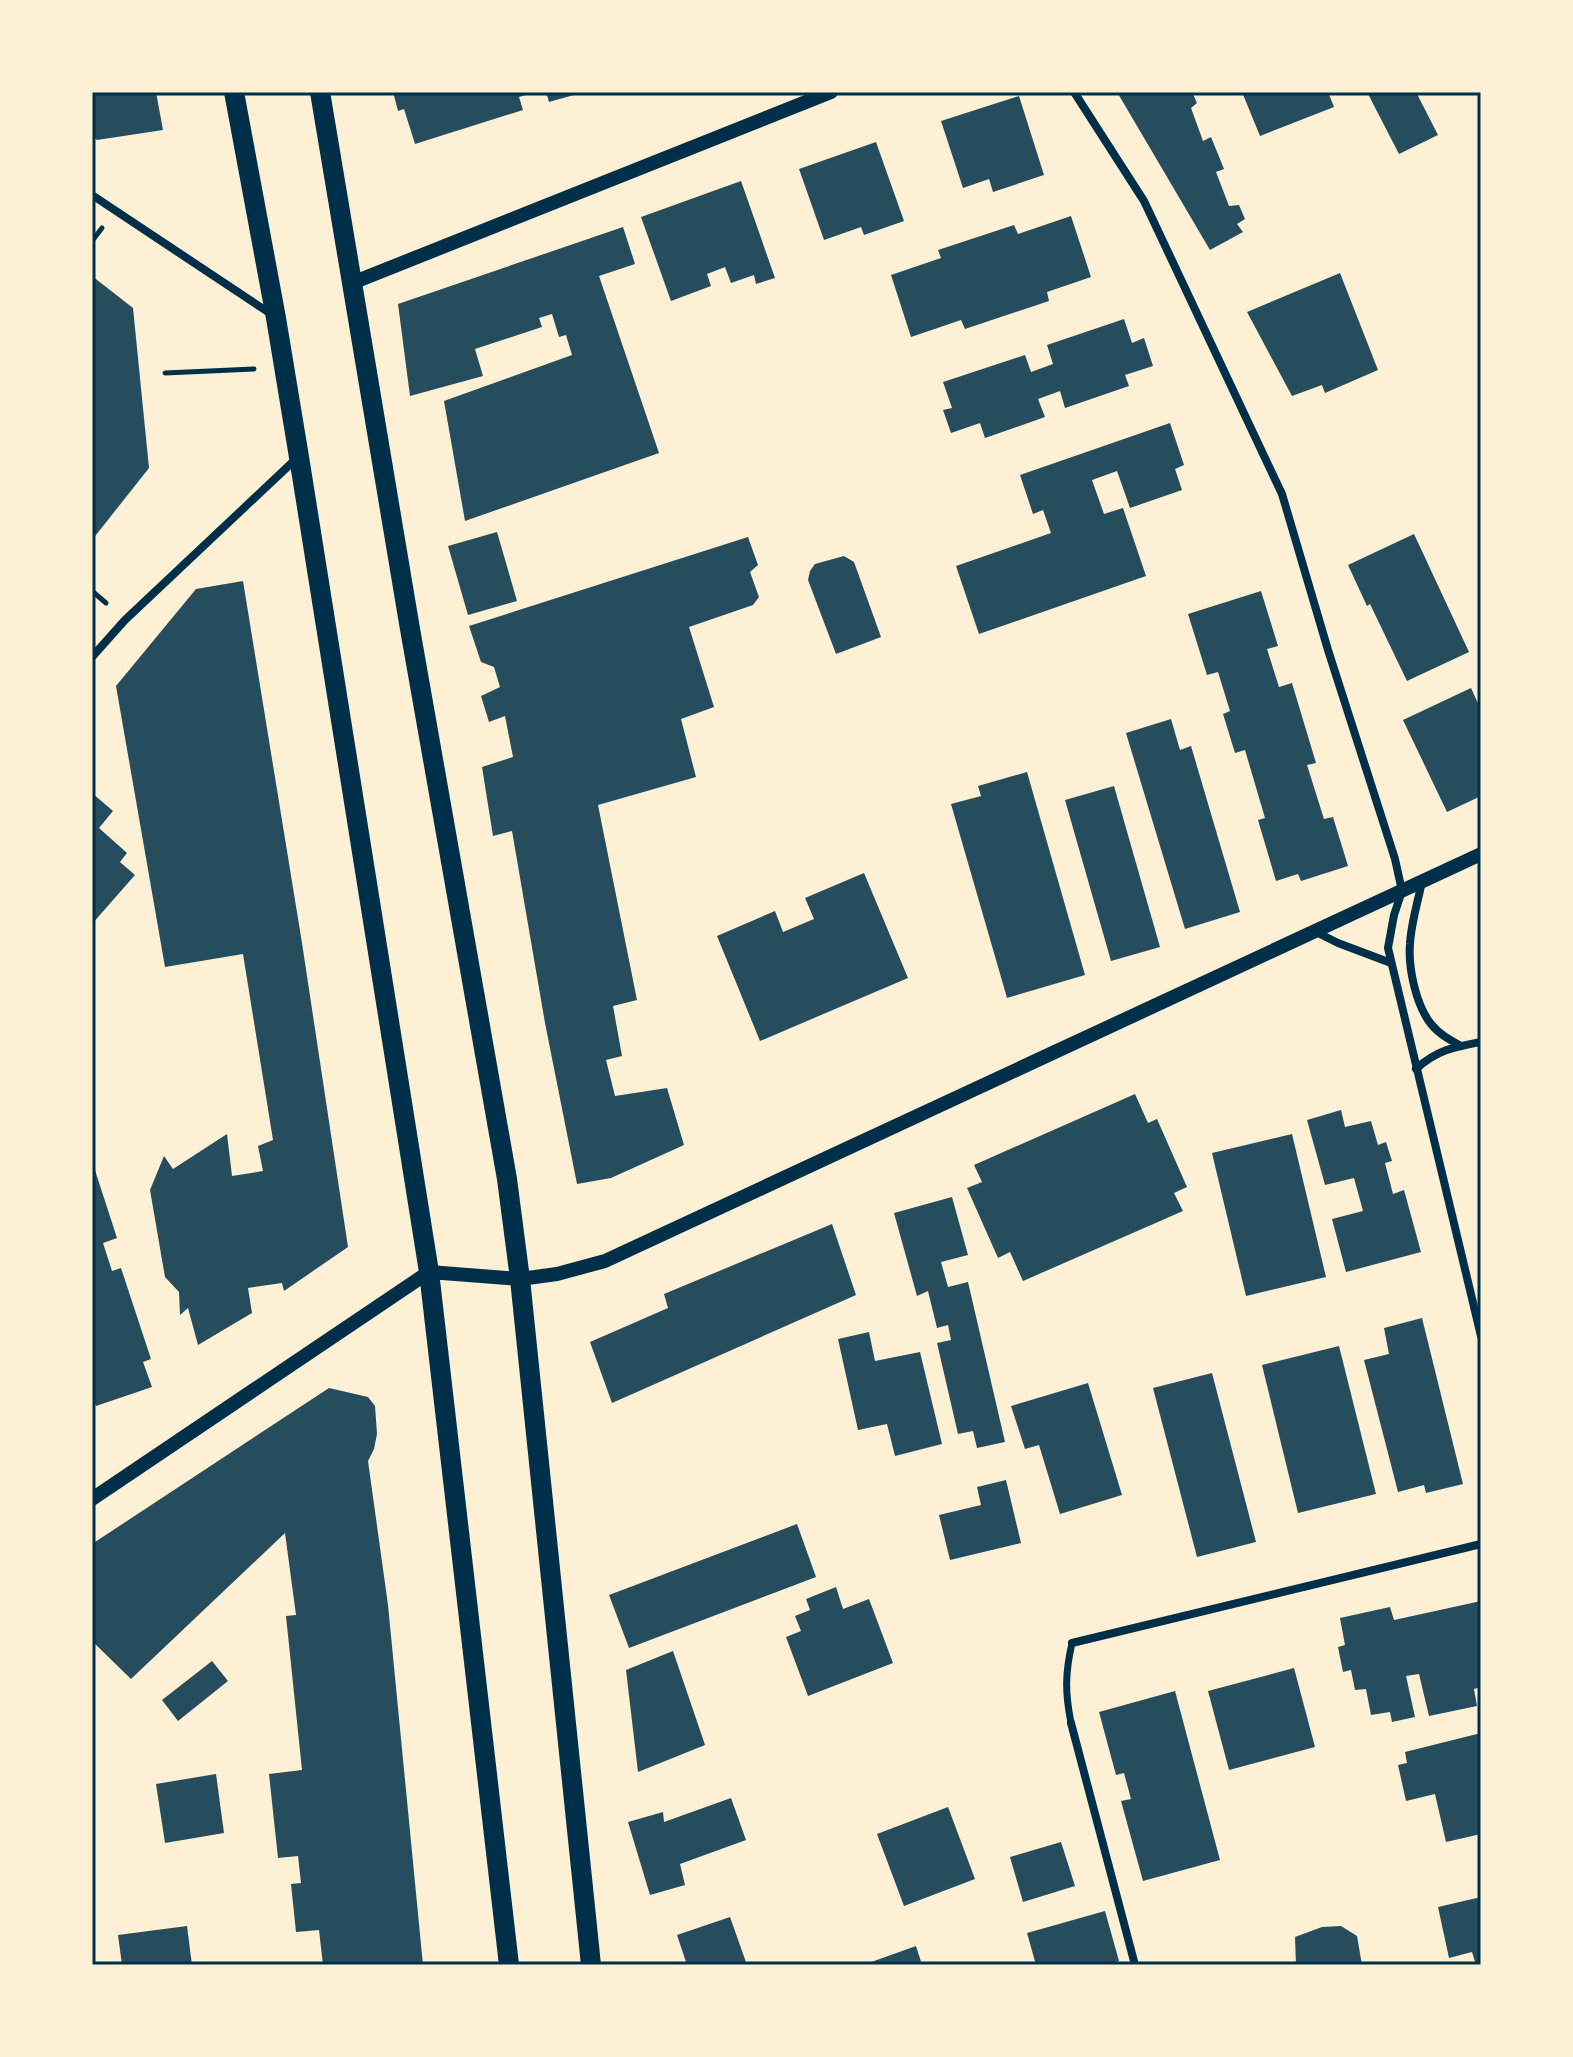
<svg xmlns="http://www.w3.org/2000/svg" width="1573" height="2057" viewBox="0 0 1573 2057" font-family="Ubuntu,sans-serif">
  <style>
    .building { fill: #264d5e }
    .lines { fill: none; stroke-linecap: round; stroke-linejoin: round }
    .path { stroke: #003049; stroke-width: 5 }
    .pedestrian { stroke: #003049; stroke-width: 7 }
    .minor { stroke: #003049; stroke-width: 8 }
    .tertiary { stroke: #003049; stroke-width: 14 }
    .primary { stroke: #003049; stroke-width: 20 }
    .neatline { fill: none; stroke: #003049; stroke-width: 3 }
  </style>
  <rect width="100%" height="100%" fill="#fdf0d5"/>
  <g class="building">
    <path d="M92,92H156L163,130L97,140L92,136Z"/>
    <path d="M393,92H532V93L519,97L523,110L415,144L404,109L398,111Z"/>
    <path d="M546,92H581V93L549,102Z"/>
    <path d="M1117,92H1192L1197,103L1191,108L1203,141L1211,137L1224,169L1216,172L1229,206L1239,205L1245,219L1237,224L1243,232L1210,250Z"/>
    <path d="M1242,92H1328L1334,107L1260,136Z"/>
    <path d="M1367,92H1416L1438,135L1399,154Z"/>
    <path d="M1019,96L1044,175L993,192L989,179L963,188L941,121Z"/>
    <path d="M876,142L904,221L864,235L861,227L824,240L799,169Z"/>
    <path d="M741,181L775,278L756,284L754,275L731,283L725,267L707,274L711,286L671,301L641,217Z"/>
    <path d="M1071,216L1091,277L1047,292L1049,301L965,329L961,320L911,337L891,275L941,258L938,250L1014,225L1018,234Z"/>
    <path d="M623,227L635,264L599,276L659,453L465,521L444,401L572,355L566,335L559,337L552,314L539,318L542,327L475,349L483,376L410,396L398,304Z"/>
    <path d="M1340,273L1378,370L1325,393L1322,385L1292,396L1247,312Z"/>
    <path d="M92,276L133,308L149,468L92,540Z"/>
    <path d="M1124,319L1132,343L1144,338L1153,366L1125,375L1129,386L1065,408L1060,391L1038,399L1045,417L985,438L980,423L951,433L943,410L952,408L943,382L1025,355L1031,372L1053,364L1047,345Z"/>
    <path d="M1170,423L1184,465L1175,469L1182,490L1130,508L1117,471L1092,480L1104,514L1123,508L1146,576L979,634L956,566L1051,533L1043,510L1033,514L1020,475Z"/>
    <path d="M497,532L517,601L468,615L448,546Z"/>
    <path d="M1414,534L1469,652L1407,681L1370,604L1367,606L1348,565Z"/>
    <path d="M748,537L758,565L750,572L759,597L753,605L689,627L714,707L681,719L696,777L598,805L637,1000L613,1006L622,1056L606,1060L615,1096L667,1088L684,1145L611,1178L577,1184L545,1023L512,831L493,836L482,767L513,757L505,716L489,722L481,696L500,687L494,667L481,662L469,626Z"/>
    <path d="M844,556L854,562L881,637L836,654L808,580L810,571L815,564Z"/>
    <path d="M243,581L302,943L348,1247L284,1291L282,1283L248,1288L252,1313L198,1345L188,1308L180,1315L179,1292L165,1277L150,1190L164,1156L173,1169L227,1134L232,1176L263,1171L258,1146L273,1140L243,954L165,967L116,686L196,589Z"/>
    <path d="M1261,591L1278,646L1267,649L1279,687L1292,683L1316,763L1307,765L1324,819L1333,817L1348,866L1301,881L1298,874L1276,881L1258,820L1265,818L1245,750L1235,753L1223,714L1230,711L1218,672L1207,675L1188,614Z"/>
    <path d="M1471,688L1481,710V796L1447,812L1403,720Z"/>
    <path d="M1171,719L1180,750L1191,746L1240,912L1185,929L1126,733Z"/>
    <path d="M1027,772L1085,975L1007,998L951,804L981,796L978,786Z"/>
    <path d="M1114,786L1160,947L1111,961L1065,800Z"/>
    <path d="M92,793L113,811L99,828L127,853L120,862L135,875L92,924Z"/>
    <path d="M864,873L908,978L760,1041L717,936L775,911L783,932L814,919L805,898Z"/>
    <path d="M1135,1094L1148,1123L1157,1119L1187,1187L1174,1193L1183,1211L1023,1281L1010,1252L998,1258L967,1188L982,1182L974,1165Z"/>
    <path d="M1341,1110L1345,1127L1371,1121L1378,1145L1386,1142L1392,1161L1385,1163L1393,1194L1404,1190L1421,1252L1346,1272L1332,1219L1363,1211L1354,1178L1325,1185L1307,1120Z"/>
    <path d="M1292,1134L1326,1277L1246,1296L1212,1153Z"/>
    <path d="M92,1161L117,1238L103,1243L112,1271L121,1268L151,1359L143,1362L152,1387L96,1406L92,1394Z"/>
    <path d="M952,1197L968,1255L941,1262L948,1287L968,1282L1005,1442L977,1448L973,1431L958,1434L937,1343L951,1340L948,1325L937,1328L928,1291L917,1296L894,1213Z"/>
    <path d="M832,1224L856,1295L612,1403L590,1342L668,1308L664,1294Z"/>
    <path d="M1422,1318L1463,1484L1426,1493L1424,1485L1398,1492L1364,1360L1389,1354L1384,1328Z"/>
    <path d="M869,1332L875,1361L920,1352L942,1444L895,1456L887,1424L858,1430L838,1339Z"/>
    <path d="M1339,1346L1376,1494L1298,1513L1262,1365Z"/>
    <path d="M1212,1373L1256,1542L1197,1557L1153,1388Z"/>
    <path d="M1088,1383L1122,1495L1060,1514L1039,1445L1025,1449L1011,1406Z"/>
    <path d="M329,1388L368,1397L375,1406L377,1434L374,1449L368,1461L388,1605L423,1965H323L319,1930L296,1932L291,1884L301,1883L298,1856L278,1858L269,1774L302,1770L286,1616L296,1615L285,1533L131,1679L92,1641V1544Z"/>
    <path d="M1006,1480L1021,1543L950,1560L939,1515L981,1505L977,1487Z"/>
    <path d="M797,1524L816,1577L629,1648L609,1595Z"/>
    <path d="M836,1587L843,1609L869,1599L893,1663L808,1696L786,1637L801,1631L795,1616L810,1610L806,1599Z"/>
    <path d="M1481,1601V1687L1474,1689L1477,1706L1429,1716L1419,1674L1406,1676L1415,1717L1392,1722L1390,1712L1371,1715L1366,1689L1355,1690L1351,1670L1343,1672L1338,1647L1345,1645L1340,1618L1390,1607L1394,1620Z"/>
    <path d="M673,1651L705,1745L638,1772L626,1670Z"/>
    <path d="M212,1661L228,1681L178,1721L162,1700Z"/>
    <path d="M1294,1668L1315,1747L1229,1770L1208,1691Z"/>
    <path d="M1175,1691L1220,1860L1143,1881L1121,1801L1131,1799L1124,1773L1116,1775L1099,1712Z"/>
    <path d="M1481,1733V1834L1446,1842L1435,1794L1406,1801L1398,1765L1407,1763L1405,1752Z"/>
    <path d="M216,1774L224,1833L165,1843L156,1784Z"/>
    <path d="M731,1798L746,1840L680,1864L685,1885L650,1895L628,1822L663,1812L664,1822Z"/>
    <path d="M948,1807L975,1879L904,1906L877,1834Z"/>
    <path d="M1061,1842L1075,1886L1023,1902L1010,1857Z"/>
    <path d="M1481,1897V1965H1476L1472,1952L1449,1958L1438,1907Z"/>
    <path d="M1105,1911L1119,1961L1106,1965H1036L1027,1933Z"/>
    <path d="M730,1917L747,1965H687L677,1935Z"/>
    <path d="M187,1926L192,1965H122L118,1935Z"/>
    <path d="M1341,1926L1357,1936L1362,1965H1296L1295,1937L1322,1927Z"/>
    <path d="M916,1946L922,1965H863Z"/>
  </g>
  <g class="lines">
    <g class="path">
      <path d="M92,241L102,228"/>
      <path d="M165,373L254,369"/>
      <path d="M92,591L106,603"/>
    </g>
    <path class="pedestrian" d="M1071,1723C1065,1692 1065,1674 1072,1643"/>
    <g class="minor">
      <path d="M1074,92L1144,201L1282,494L1328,650L1395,859L1402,891L1394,915L1388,948L1481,1336"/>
      <path d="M92,195L271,314"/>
      <path d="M92,657L125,620L298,457"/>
      <path d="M1422,881C1418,902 1411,923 1410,944C1408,968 1416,1005 1431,1024C1439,1034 1450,1040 1461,1046"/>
      <path d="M1316,932L1338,943L1391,963"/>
      <path d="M1416,1069C1437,1050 1454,1047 1481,1042"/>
      <path d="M1072,1643L1481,1544"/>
      <path d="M1071,1723L1135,1965"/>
    </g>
    <g class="tertiary">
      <path d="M352,283L831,92"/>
      <path d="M92,1499L429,1272L520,1279L557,1274L605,1261L1481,854"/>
    </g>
    <g class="primary">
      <path d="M234,92L276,318L299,457L429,1272L509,1965"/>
      <path d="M320,92L410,629L507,1179L520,1279L591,1965"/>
    </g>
  </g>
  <rect width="1573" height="2057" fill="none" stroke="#fdf0d5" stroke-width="188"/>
  <rect x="94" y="94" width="1385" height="1869" class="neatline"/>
</svg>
